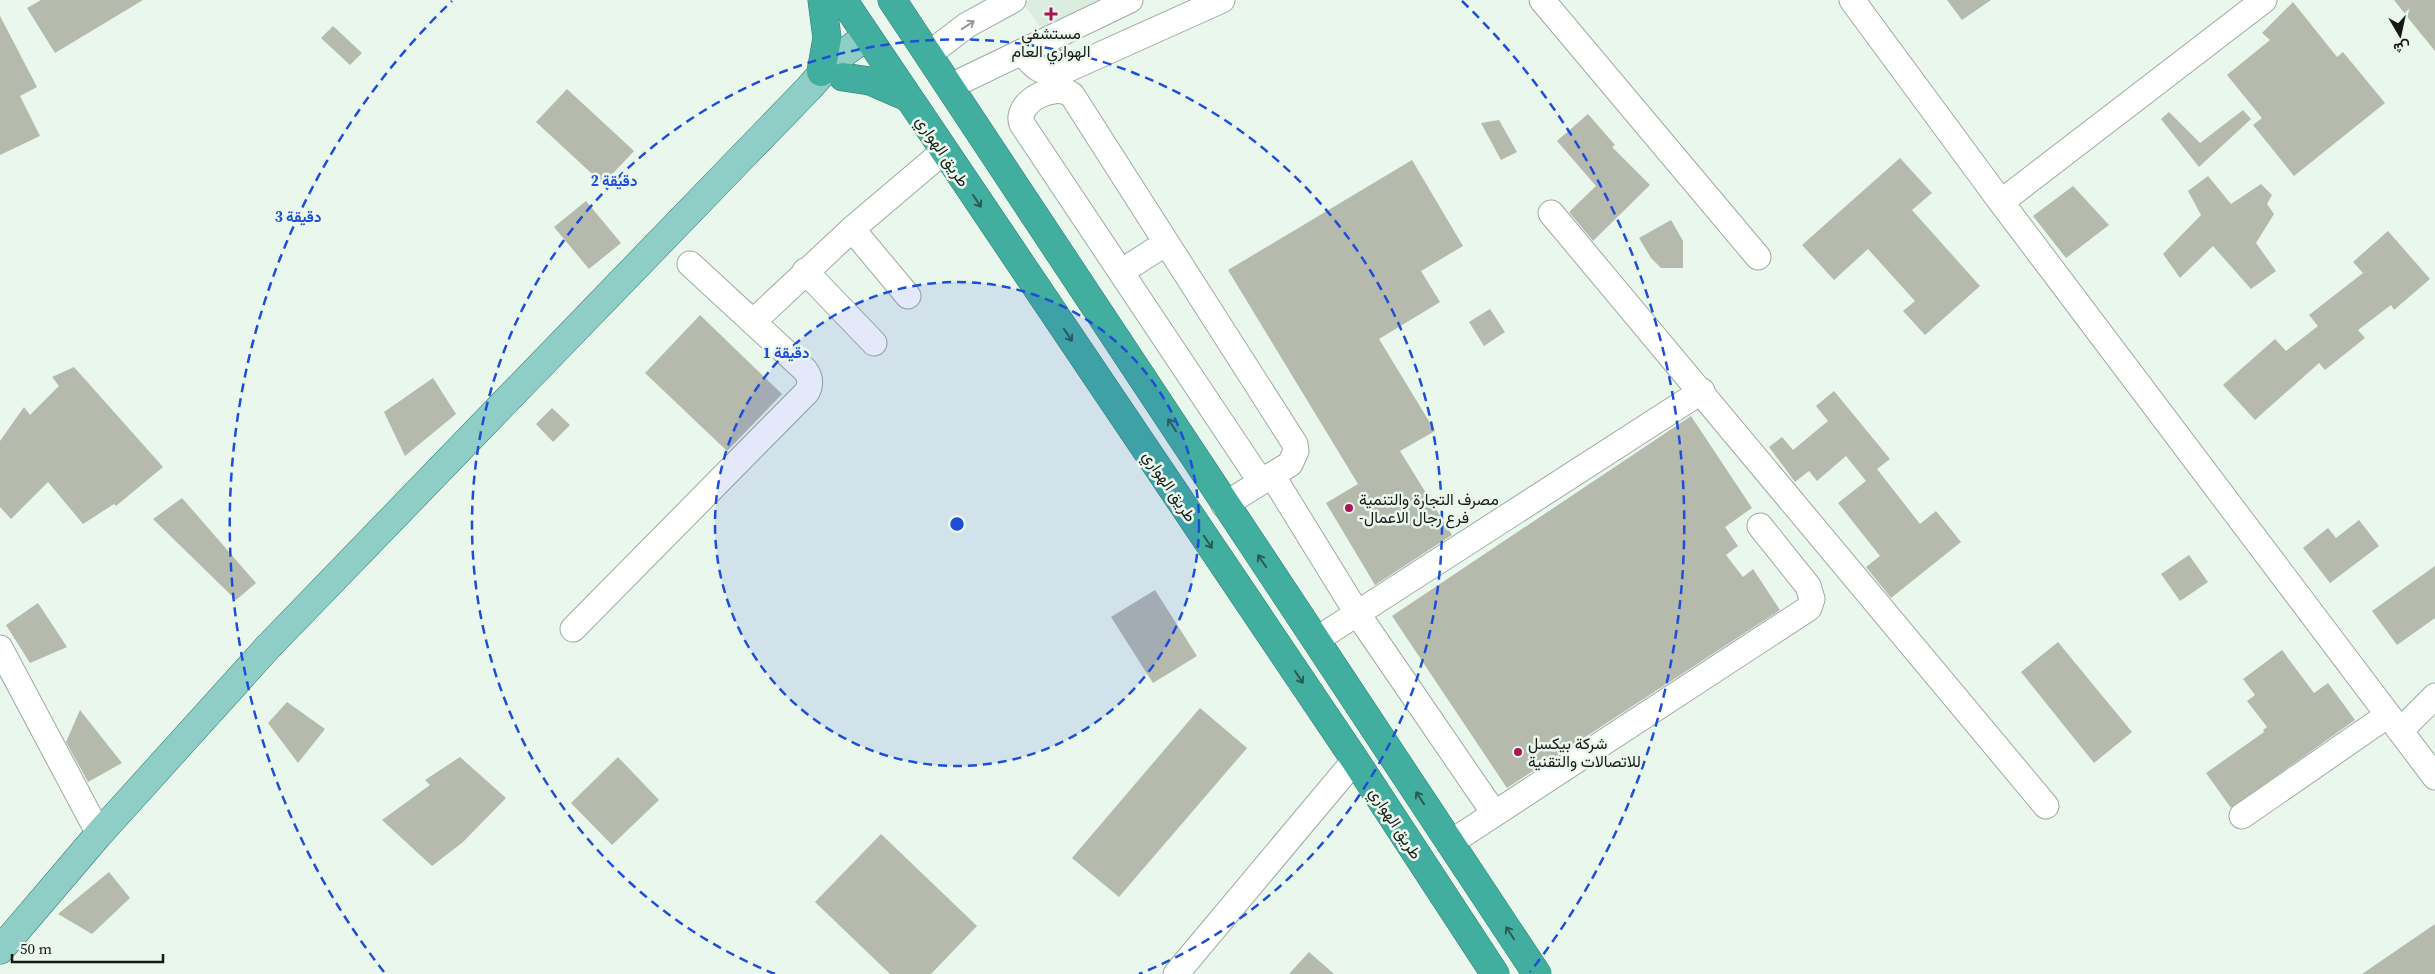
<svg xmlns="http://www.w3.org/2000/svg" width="2435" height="974" viewBox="0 0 2435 974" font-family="'Source Serif 4',Vazirmatn,serif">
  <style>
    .built { fill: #daeddf }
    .building { fill: #b5baad }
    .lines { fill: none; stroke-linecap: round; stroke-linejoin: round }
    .minor-casing { stroke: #9eaaa1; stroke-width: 27 }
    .major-casing { stroke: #327a70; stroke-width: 29 }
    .highway-casing { stroke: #327a70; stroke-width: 29 }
    .minor { stroke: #fff; stroke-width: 25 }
    .major { stroke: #8ecec6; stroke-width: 28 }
    .highway { stroke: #42aea0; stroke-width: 28 }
    .oneway { stroke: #969896 }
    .oneway2 { stroke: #295d54 }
    .ring { fill: none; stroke: #1d4ed8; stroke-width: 2.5; stroke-dasharray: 9 6 }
    .poi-dot { fill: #a71652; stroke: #eaf7ed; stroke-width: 2 }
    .labels { text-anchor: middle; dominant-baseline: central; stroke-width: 5; stroke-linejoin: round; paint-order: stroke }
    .poi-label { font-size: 16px; fill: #151a16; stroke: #eaf7ed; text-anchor: start }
    .street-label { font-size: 16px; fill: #151a16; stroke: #eaf7ed }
    .centre { fill: #1d4ed8; stroke: #eaf7ed; stroke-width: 2.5 }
    .ring-label { font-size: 15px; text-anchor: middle; font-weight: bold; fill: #1d4ed8; stroke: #eaf7ed; stroke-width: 5; stroke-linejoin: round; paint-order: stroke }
  </style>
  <rect width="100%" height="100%" fill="#eaf7ed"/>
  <path class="built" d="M1021,0H1099L1041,28Z"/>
  <g class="building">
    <path d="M41,0H143L55,53L27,8Z"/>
    <path d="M1947,0H1991L1962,20Z"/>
    <path d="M2394,0H2435V51L2413,24Z"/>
    <path d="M2293,2L2337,57L2343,52L2385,103L2294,176L2253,125L2262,118L2227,75L2270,40L2262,33Z"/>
    <path d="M0,16L37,87L20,96L40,136L0,155Z"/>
    <path d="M333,26L362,53L350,65L321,38Z"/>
    <path d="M567,89L634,151L603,184L536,122Z"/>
    <path d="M2243,110L2251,119L2199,167L2161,119L2169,112L2200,143Z"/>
    <path d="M1588,114L1615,145L1612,147L1650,185L1593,241L1569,212L1596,186L1557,141Z"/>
    <path d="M1499,120L1517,152L1501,160L1481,123Z"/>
    <path d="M1900,158L1932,193L1912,210L1980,286L1925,335L1903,311L1915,301L1868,249L1834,280L1802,245Z"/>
    <path d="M1412,160L1463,246L1421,271L1440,302L1379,339L1435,431L1400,451L1452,535L1375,585L1326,503L1358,484L1228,270Z"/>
    <path d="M2208,176L2231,204L2261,184L2272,195L2267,204L2274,214L2256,243L2276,271L2251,289L2213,246L2180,278L2163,254L2201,215L2188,191Z"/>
    <path d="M2073,186L2109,225L2066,258L2033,216Z"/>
    <path d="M586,201L621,243L589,269L554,227Z"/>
    <path d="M1671,220L1683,241V268H1661L1651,258L1639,238Z"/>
    <path d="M2388,231L2430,279L2394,310L2391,305L2358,330L2365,338L2325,370L2319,363L2255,420L2223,385L2275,339L2286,351L2318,326L2309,315L2363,273L2353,262Z"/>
    <path d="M1490,309L1505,332L1484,346L1469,322Z"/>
    <path d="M700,315L782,394L727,451L645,373Z"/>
    <path d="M74,367L163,467L116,506L114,504L83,524L48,482L11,519L0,507V441L24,407L30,415L59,386L52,377Z"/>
    <path d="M433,378L456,414L405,456L384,412Z"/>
    <path d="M1834,391L1890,459L1877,469L1920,524L1936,511L1961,542L1891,598L1866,567L1880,556L1838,503L1866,481L1846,456L1817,481L1809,471L1795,482L1769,447L1782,437L1793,450L1828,421L1816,406Z"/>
    <path d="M552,408L570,425L553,442L536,424Z"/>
    <path d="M1691,416L1752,508L1725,527L1738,546L1726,555L1743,577L1753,569L1780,610L1507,788L1392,616Z"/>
    <path d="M182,498L256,583L236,600L153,519Z"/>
    <path d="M2359,520L2379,546L2330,583L2303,548L2328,528L2336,538Z"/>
    <path d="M2189,555L2208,582L2180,601L2161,574Z"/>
    <path d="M2435,566V618L2397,645L2372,611Z"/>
    <path d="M1155,590L1197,656L1153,683L1111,617Z"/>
    <path d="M38,603L67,647L30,663L6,625Z"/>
    <path d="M2058,642L2132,732L2094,763L2021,672Z"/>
    <path d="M2282,650L2314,693L2328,683L2355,720L2231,808L2206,773L2264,732L2263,730L2267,727L2247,701L2255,695L2243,679Z"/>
    <path d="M287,702L325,729L298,763L268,723Z"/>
    <path d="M1200,708L1247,748L1119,897L1072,858Z"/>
    <path d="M80,710L122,763L88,782L66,742Z"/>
    <path d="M460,757L506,798L463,842L432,866L382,820L430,785L425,780Z"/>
    <path d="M618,757L659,800L612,845L571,803Z"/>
    <path d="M881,834L977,926L931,974H890L815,902Z"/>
    <path d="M109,872L130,898L92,934L58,914Z"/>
    <path d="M2435,924V974H2362Z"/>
    <path d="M1309,952L1334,974H1289Z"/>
  </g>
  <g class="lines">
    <g class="minor-casing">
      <g id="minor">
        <path d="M1542,0L1758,257"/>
        <path d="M1852,0L2001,202L2435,777"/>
        <path d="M1022,52C1037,70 1040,74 1064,71L1222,0"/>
        <path d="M929,54L967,25L1013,0"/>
        <path d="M949,87L1130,0"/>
        <path d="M2001,202L2264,0"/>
        <path d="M1551,213L2046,806"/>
        <path d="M852,229L908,296"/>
        <path d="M805,271L874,343"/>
        <path d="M1121,272L1166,243"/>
        <path d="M753,322L852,229L944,151"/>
        <path d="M1272,475L1357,613L1494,813"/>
        <path d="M1224,505L1290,464L1296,451L1295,444L1072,95C1054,81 1014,103 1022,124L1261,482"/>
        <path d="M573,629L807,392C811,384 811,378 805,370L690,264"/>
        <path d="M1316,640L1702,391"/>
        <path d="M0,648L99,834"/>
        <path d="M2400,731L2435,696"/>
        <path d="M2242,816L2388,715"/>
        <path d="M1450,843L1809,608L1812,599L1808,586L1760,526"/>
        <path d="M1176,974L1355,760"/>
      </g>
    </g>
    <g class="major-casing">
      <path id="major" d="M0,950L99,834L268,647L809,88L833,61L867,36"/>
    </g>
    <g class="highway-casing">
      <g id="highway">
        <path d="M843,0L1355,760L1495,974"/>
        <path d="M892,0L1537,974"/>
        <path d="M821,72L827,38L822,0"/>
        <path d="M843,77L870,81L907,97"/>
      </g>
    </g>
    <use href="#minor" class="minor"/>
    <use href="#major" class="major"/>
    <use href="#highway" class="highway"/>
  </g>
  <defs><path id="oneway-shaft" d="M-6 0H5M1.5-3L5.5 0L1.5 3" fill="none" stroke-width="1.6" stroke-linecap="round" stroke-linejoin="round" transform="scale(1.25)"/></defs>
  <use class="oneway" href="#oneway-shaft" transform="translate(968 25) rotate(-33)"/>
  <g class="oneway2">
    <use href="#oneway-shaft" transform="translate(977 201) rotate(56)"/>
    <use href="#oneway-shaft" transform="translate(1068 335) rotate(56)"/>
    <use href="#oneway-shaft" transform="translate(1172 425) rotate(-123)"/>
    <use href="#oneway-shaft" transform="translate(1208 542) rotate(56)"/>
    <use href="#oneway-shaft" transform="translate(1262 561) rotate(-124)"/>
    <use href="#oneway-shaft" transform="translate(1299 677) rotate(56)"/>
    <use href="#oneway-shaft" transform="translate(1420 798) rotate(-123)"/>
    <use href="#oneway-shaft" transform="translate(1510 933) rotate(-123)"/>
  </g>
  <circle cx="957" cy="524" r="242" fill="#1d4ed8" fill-opacity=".12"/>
  <g class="ring">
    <circle cx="957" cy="524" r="242"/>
    <path d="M775 974A485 485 0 1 1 1139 974"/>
    <path d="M384 972A727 727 0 0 1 452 1M1462 1A727 727 0 0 1 1530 972"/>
  </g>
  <g class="poi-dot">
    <path d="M1048.5 6.5h5v5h5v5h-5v5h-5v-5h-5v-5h5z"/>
    <circle cx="1349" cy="508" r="5"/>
    <circle cx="1518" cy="752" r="5"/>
  </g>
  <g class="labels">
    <g class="poi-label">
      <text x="1051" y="33" text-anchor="middle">مستشفي<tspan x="1051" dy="18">الهواري العام</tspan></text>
      <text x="1359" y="499">مصرف التجارة والتنمية<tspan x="1359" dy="18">-فرع رجال الاعمال</tspan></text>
      <text x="1528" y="743">شركة بيكسل<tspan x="1528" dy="18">للاتصالات والتقنية</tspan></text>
    </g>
    <g class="street-label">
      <text transform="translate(943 151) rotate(56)">طريق الهواري</text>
      <text transform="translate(1170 486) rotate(56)">طريق الهواري</text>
      <text transform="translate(1396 823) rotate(57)">طريق الهواري</text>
    </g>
  </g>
  <circle cx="957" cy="524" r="8" class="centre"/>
  <g class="ring-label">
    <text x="614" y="186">2 دقيقة</text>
    <text x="298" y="222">3 دقيقة</text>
    <text x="786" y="358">1 دقيقة</text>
  </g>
  <g transform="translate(2400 35) rotate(171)" stroke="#eaf7ed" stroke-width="4" paint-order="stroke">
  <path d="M0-4L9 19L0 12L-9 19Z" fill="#151a16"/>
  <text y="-8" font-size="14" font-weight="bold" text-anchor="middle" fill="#151a16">ش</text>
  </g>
  <path d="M12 954v8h151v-8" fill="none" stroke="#151a16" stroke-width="2.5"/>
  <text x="20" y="954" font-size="15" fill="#151a16" stroke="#eaf7ed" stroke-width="4" paint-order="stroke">50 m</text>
</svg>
